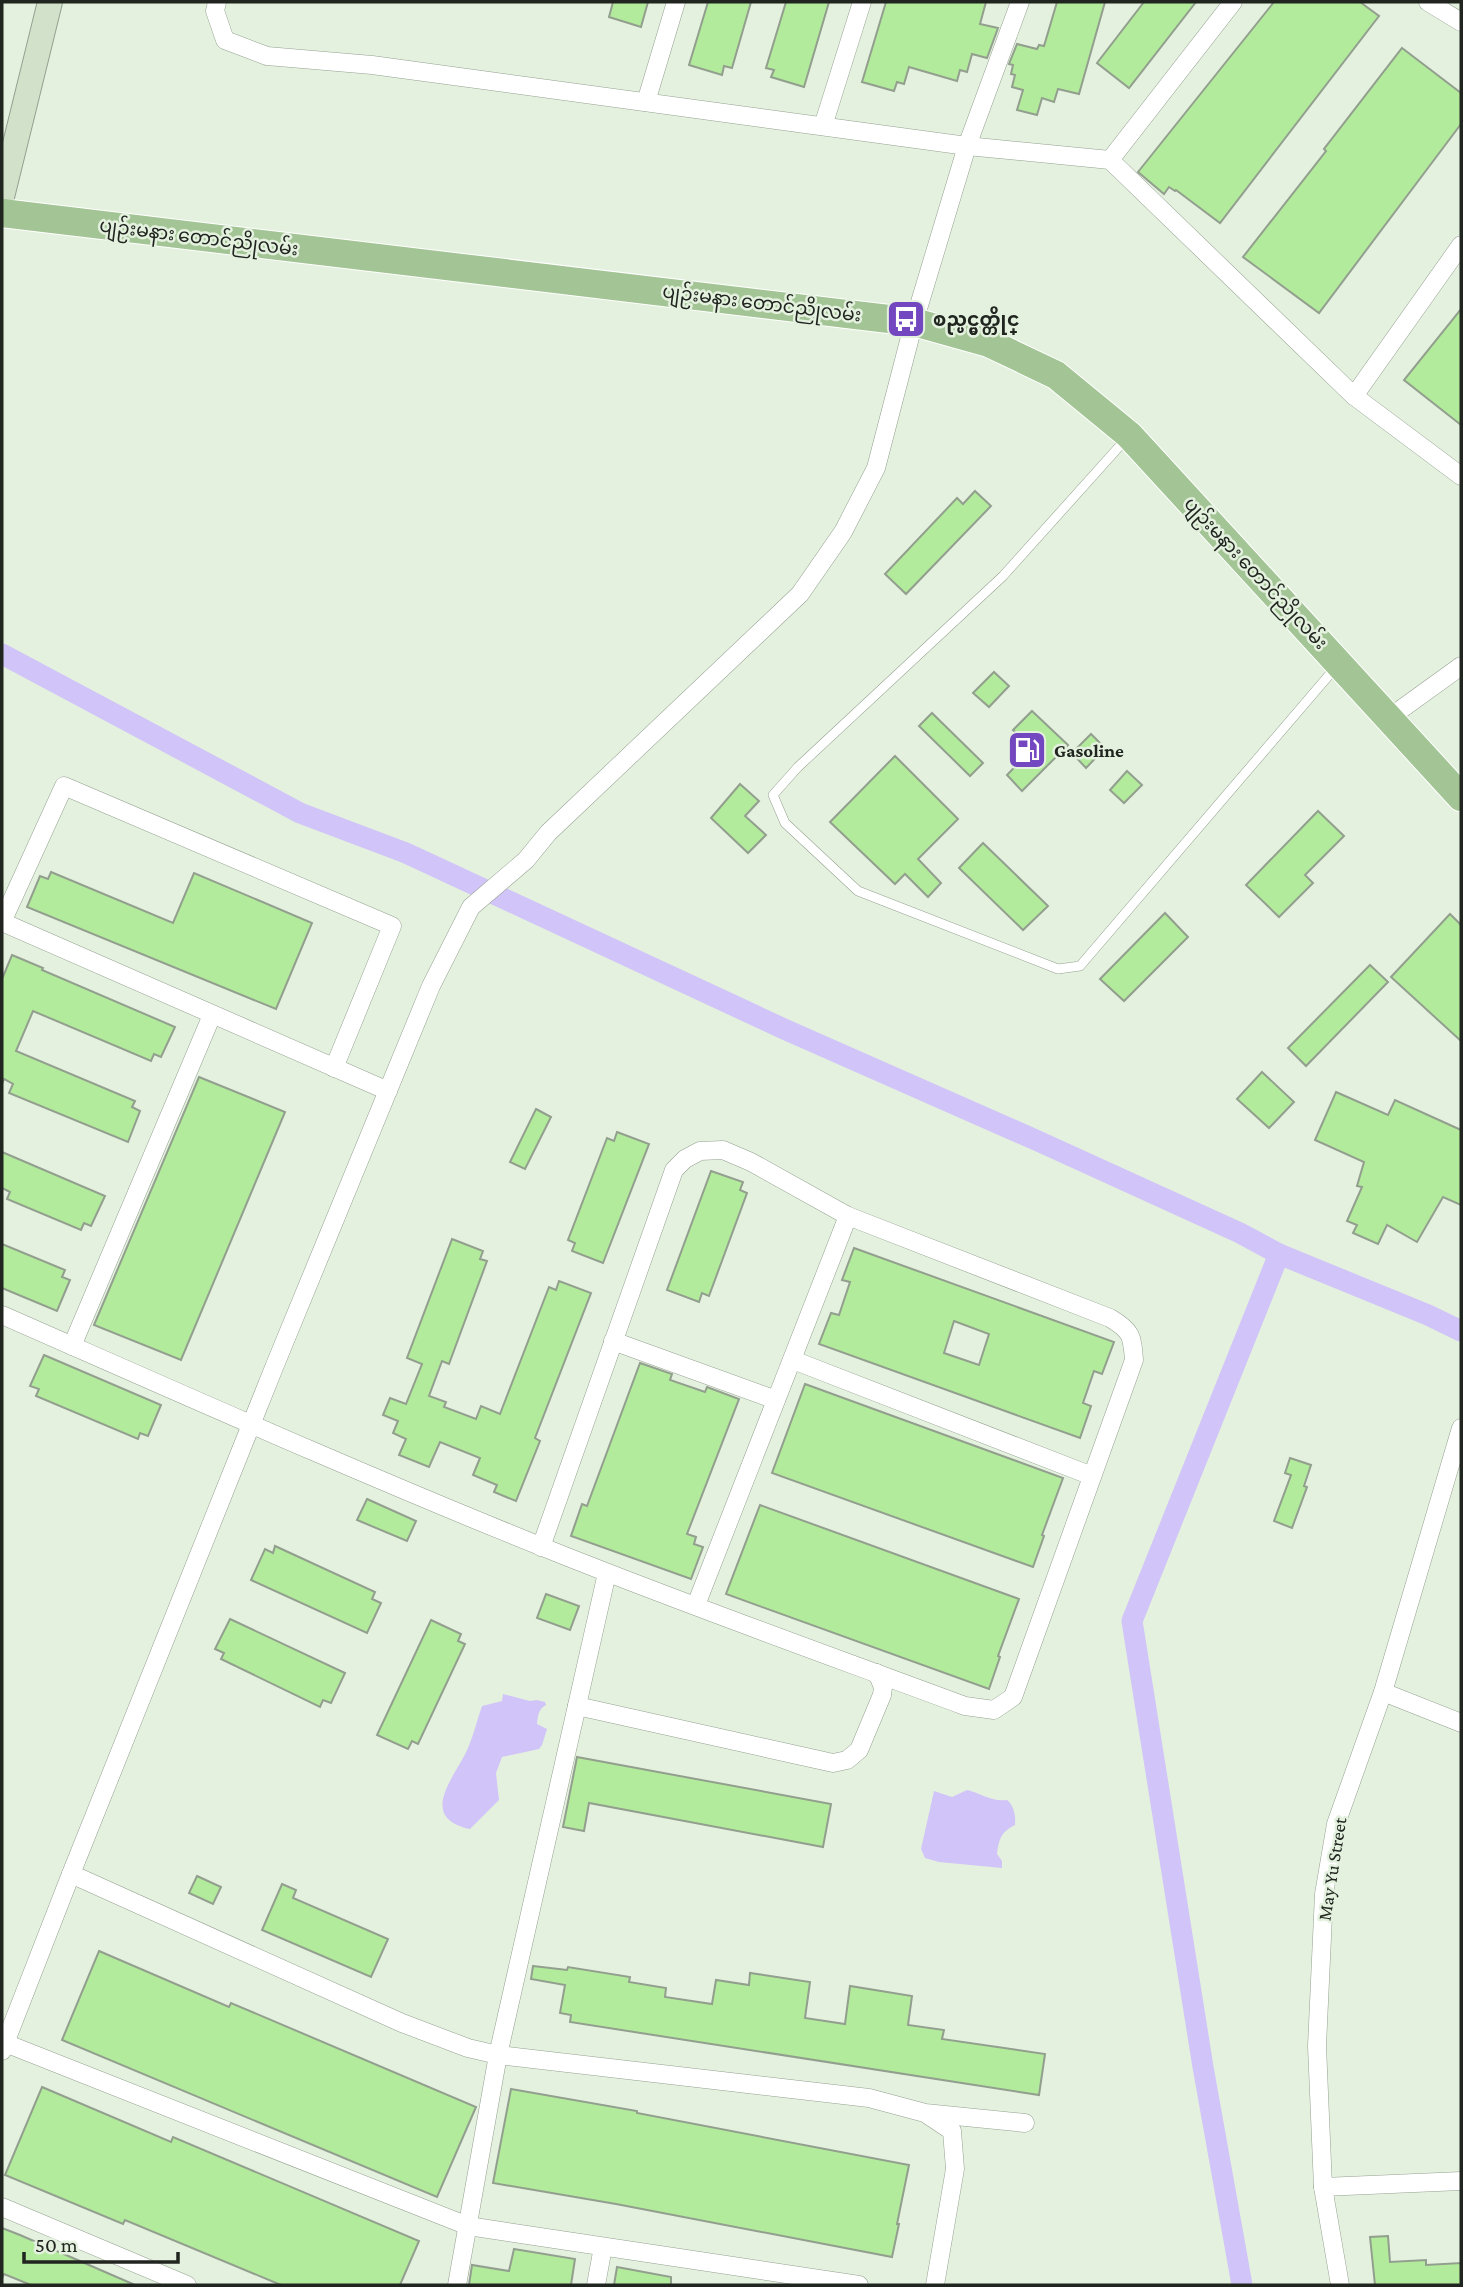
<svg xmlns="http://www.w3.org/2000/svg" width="1463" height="2287" viewBox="0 0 1463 2287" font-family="'Crimson Pro','Noto Sans Myanmar',serif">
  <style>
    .water { fill: #d1c4f8 }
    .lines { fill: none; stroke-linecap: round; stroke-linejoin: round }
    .canal { stroke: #d1c4f8; stroke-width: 21 }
    .building { fill: #b2eb9b; stroke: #939f8e; stroke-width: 2; fill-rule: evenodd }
    .service-casing { stroke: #95a191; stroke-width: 10 }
    .minor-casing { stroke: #95a191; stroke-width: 19 }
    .secondary-casing { stroke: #95a191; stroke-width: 26 }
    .primary-casing { stroke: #fff; stroke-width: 30 }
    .service { stroke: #fff; stroke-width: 9 }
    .minor { stroke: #fff; stroke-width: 18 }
    .secondary { stroke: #d1e1ca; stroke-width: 24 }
    .primary { stroke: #a3c494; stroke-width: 28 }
    .labels { text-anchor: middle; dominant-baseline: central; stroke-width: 5; stroke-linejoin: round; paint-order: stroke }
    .street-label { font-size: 19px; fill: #20251f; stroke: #e4f1df }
    .poi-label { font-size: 19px; font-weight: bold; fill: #20251f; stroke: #e4f1df; text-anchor: start }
  </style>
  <rect width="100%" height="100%" fill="#e4f1df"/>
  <g class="water">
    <path d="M503,1694L530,1701L537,1700L545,1702L546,1705C538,1709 538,1716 537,1724L547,1729L542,1745L539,1749L502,1757L496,1773L499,1800L470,1829C416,1817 456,1776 468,1748C474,1734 477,1720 482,1706L502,1701Z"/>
    <path d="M967,1790C981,1793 991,1802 1007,1800C1014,1805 1016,1817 1015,1825C1001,1832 999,1839 997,1854L1002,1861V1868L939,1862L925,1858L921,1849L934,1791L952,1797Z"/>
  </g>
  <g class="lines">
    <g class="canal">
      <path d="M2,654L300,813L406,853L784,1029L1038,1141L1240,1233L1279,1254L1428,1315L1461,1331"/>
      <path d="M1242,2285L1203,2067L1132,1621L1279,1254"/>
    </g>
  </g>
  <g class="building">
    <path d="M613,2H648L641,27L609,17Z"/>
    <path d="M708,2H751L732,68L724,66L722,75L689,65Z"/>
    <path d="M786,2H829L804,87L771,77L774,70L766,68Z"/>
    <path d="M886,2H986L980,24L998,28L987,58L972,54L967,72L960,70L957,81L909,67L904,84L897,82L894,91L862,82Z"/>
    <path d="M1057,2H1105L1079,94L1058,89L1054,102L1042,98L1037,115L1017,110L1023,90L1012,87L1015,75L1011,74L1013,65L1009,64L1017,44L1037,49L1039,45L1044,46Z"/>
    <path d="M1144,2H1196L1129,88L1097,63Z"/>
    <path d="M1274,2H1360L1379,16L1220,223L1176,190L1175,191L1169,187L1164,194L1138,172Z"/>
    <path d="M1402,48L1461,93V124L1319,313L1243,257L1326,151L1324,149Z"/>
    <path d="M1461,309V425L1404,380Z"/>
    <path d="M975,491L991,506L906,594L885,574L957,498L963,504Z"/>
    <path d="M994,672L1009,686L989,707L973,693Z"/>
    <path d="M1032,711L1068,745L1022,791L1007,775L1032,749L1013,730Z"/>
    <path d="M932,713L983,763L970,776L919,726Z"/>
    <path d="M1091,734L1105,748L1086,768L1072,753Z"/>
    <path d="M895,756L958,819L918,859L941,883L928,897L905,874L895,884L830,822Z"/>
    <path d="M1127,771L1142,785L1124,803L1110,790Z"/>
    <path d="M740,784L759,801L745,816L766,835L748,853L711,818Z"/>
    <path d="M1318,811L1344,836L1305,875L1313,883L1279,917L1246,885Z"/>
    <path d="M983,843L1048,906L1023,930L959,868Z"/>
    <path d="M51,872L173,923L194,873L312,923L276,1009L27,907L40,876L48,879Z"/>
    <path d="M1165,913L1188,937L1124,1001L1100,979Z"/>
    <path d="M1450,914L1461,925V1041L1391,977Z"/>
    <path d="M12,955L43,968L42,970L175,1027L161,1057L154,1054L151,1061L33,1011L16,1051L135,1101L132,1107L140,1111L128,1142L9,1093L13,1084L4,1079L2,1084V979Z"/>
    <path d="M1370,965L1388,982L1306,1066L1288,1048Z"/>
    <path d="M1262,1072L1294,1102L1269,1128L1237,1099Z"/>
    <path d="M199,1077L285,1112L181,1360L94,1325Z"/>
    <path d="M1336,1092L1388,1115L1395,1100L1461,1130V1205L1443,1197L1417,1242L1387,1225L1378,1244L1353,1233L1357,1225L1347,1221L1362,1187L1357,1186L1364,1162L1315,1140Z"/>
    <path d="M536,1109L551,1117L525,1169L510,1162Z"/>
    <path d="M617,1132L649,1144L603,1263L572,1251L575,1243L568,1240L607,1138L614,1141Z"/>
    <path d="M2,1152L105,1196L91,1226L84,1223L81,1230L7,1199L10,1192L2,1188Z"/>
    <path d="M711,1171L743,1182L740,1190L747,1193L709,1296L702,1293L699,1302L667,1290Z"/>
    <path d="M452,1239L483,1251L480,1259L487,1261L449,1364L442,1361L429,1396L446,1402L444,1407L476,1419L481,1406L500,1414L549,1287L556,1290L559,1281L591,1293L535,1438L540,1441L516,1501L494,1492L497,1485L473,1475L480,1458L440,1442L429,1467L399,1455L406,1439L393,1433L398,1421L383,1415L390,1398L406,1404L422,1364L407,1358Z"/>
    <path d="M2,1244L65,1270L62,1277L70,1280L57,1311L2,1288Z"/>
    <path d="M854,1248L1114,1342L1102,1374L1094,1371L1083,1403L1091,1406L1080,1438L819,1344L831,1313L839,1315L850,1282L842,1280ZM954,1321L989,1334L979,1365L944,1353Z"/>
    <path d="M44,1355L161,1405L148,1436L140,1433L138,1439L36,1396L39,1389L30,1386Z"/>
    <path d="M640,1363L672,1374L670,1380L705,1392L707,1387L739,1399L687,1534L696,1537L694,1544L703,1547L691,1579L571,1536L582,1504L587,1506Z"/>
    <path d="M805,1384L1063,1478L1042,1535L1044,1536L1033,1567L772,1473Z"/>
    <path d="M1290,1458L1311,1465L1304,1486L1307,1487L1292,1528L1274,1521L1291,1475L1285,1473Z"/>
    <path d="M367,1499L416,1521L407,1541L357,1520Z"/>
    <path d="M760,1505L1019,1599L998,1656L1000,1657L989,1689L726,1594Z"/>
    <path d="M275,1546L375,1592L372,1599L381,1603L367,1633L251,1580L265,1549L273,1553Z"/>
    <path d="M546,1594L579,1606L570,1630L537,1618Z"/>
    <path d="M230,1619L345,1673L331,1703L323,1700L320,1707L221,1659L224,1653L215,1649Z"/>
    <path d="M431,1620L461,1634L458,1641L465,1644L418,1744L412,1741L408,1749L377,1735Z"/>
    <path d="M577,1757L831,1804L823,1847L589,1803L584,1831L563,1827Z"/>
    <path d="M197,1876L221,1887L213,1904L189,1893Z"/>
    <path d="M282,1884L296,1890L293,1898L388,1939L371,1977L262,1930Z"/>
    <path d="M99,1951L229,2007L231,2003L476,2107L437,2197L62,2040Z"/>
    <path d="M533,1966L567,1970L568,1967L630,1977L629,1982L666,1988L665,1997L712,2004L716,1980L749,1985L750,1973L810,1982L805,2018L845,2024L850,1986L912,1996L908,2025L944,2030L942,2039L1045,2054L1039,2095L570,2022L571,2015L560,2013L565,1985L531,1979Z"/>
    <path d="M42,2087L171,2142L173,2137L419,2241L400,2285H281L125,2220L123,2224L5,2175Z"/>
    <path d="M511,2089L637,2111V2113L909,2165L897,2224H899L892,2257L616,2204L493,2183Z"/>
    <path d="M2,2228L20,2235L135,2285H31L4,2274L2,2278Z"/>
    <path d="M1388,2236L1390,2262L1426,2260V2265L1461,2263V2285H1375L1370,2237Z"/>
    <path d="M514,2249L575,2259L571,2285H469L472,2265L509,2271Z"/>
    <path d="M617,2267L671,2277V2285H614Z"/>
  </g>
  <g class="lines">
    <g class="service-casing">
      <path id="service" d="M1126,439L1003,576L798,767L773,795L785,823L858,891L1058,969L1080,966L1336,667"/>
    </g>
    <g class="minor-casing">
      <g id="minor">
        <path d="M217,2L215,11L225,40L267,56L372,65L967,146L1110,160L1354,396L1461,476"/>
        <path d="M1020,2L967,146L914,322L876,468L843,532L800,594L548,833L526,860L471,907L431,986L275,1365L71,1874L402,2023L468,2048L498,2055L869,2098L925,2113L1025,2123"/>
        <path d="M1428,2L1461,22"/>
        <path d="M646,102L676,2"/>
        <path d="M823,126L862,2"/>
        <path d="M1110,160L1233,2"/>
        <path d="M1354,396L1461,245"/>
        <path d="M1389,718L1461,666"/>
        <path d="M2,922L64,786L392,926L334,1068"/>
        <path d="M2,922L388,1091"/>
        <path d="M2,1315C182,1394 363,1475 545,1548C684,1604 825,1654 965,1706L994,1710L1013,1697L1134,1360C1132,1336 1132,1331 1110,1318L848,1216L751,1162L723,1150L700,1151L685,1159L674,1170L541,1547"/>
        <path d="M613,1341L776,1400"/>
        <path d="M72,1346L212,1015"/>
        <path d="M793,1360L1092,1476"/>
        <path d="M696,1605L848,1216"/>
        <path d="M1383,1692L1461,1723"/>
        <path d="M577,1706L833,1763L847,1760L859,1750L882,1695L883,1687L877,1673"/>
        <path d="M5,2043L468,2226L859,2285"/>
        <path d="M2,2051L71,1874"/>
        <path d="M928,2115L952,2131L955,2169L935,2285"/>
        <path d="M1323,2187L1461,2181"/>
        <path d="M2,2207L187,2285"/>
        <path d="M457,2285L498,2055L607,1573"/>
        <path d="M596,2285L603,2247"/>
        <path d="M1340,2285L1323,2187L1317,2046L1324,1894L1336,1824L1383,1692L1461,1428"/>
      </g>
    </g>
    <g class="secondary-casing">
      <path id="secondary" d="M2,197L50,2"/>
    </g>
    <g class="primary-casing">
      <path id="primary" d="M2,213L914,322L989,343L1056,375L1129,435L1461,797"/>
    </g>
    <use href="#service" class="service"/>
    <use href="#minor" class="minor"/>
    <use href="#secondary" class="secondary"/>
    <use href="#primary" class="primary"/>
  </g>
  <defs>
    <g id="bus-square" transform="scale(2.0125)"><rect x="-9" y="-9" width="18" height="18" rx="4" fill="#7347bf" stroke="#e4f1df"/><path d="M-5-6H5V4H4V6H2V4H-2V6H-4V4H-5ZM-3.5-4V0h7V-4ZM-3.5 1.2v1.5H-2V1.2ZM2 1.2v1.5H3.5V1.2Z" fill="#fff"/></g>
    <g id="fuel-square" transform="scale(2.0125)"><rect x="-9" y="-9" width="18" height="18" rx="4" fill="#7347bf" stroke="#e4f1df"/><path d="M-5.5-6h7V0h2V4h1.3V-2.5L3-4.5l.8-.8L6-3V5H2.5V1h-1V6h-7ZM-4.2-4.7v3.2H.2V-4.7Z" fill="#fff"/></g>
  </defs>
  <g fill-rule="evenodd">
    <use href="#bus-square" x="906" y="319"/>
    <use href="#fuel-square" x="1027" y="750"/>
  </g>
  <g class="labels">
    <g class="street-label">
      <text transform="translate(199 237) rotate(7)">ပျဉ်းမနား တောင်ညိုလမ်း</text>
      <text transform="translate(762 303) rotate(7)">ပျဉ်းမနား တောင်ညိုလမ်း</text>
      <text transform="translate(1256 573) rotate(47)">ပျဉ်းမနား တောင်ညိုလမ်း</text>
      <text transform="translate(1332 1869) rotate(-81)">May Yu Street</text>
    </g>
    <g class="poi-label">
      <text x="933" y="319">စည္ပင္မွတ္တိုင္</text>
      <text x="1054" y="750">Gasoline</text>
    </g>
  </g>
  <rect width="1463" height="2287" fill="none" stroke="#20251f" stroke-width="7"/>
  <path d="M24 2252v10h154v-10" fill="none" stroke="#20251f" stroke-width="3.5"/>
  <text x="35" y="2252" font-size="21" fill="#20251f" stroke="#e4f1df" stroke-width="5" paint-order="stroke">50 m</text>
</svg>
